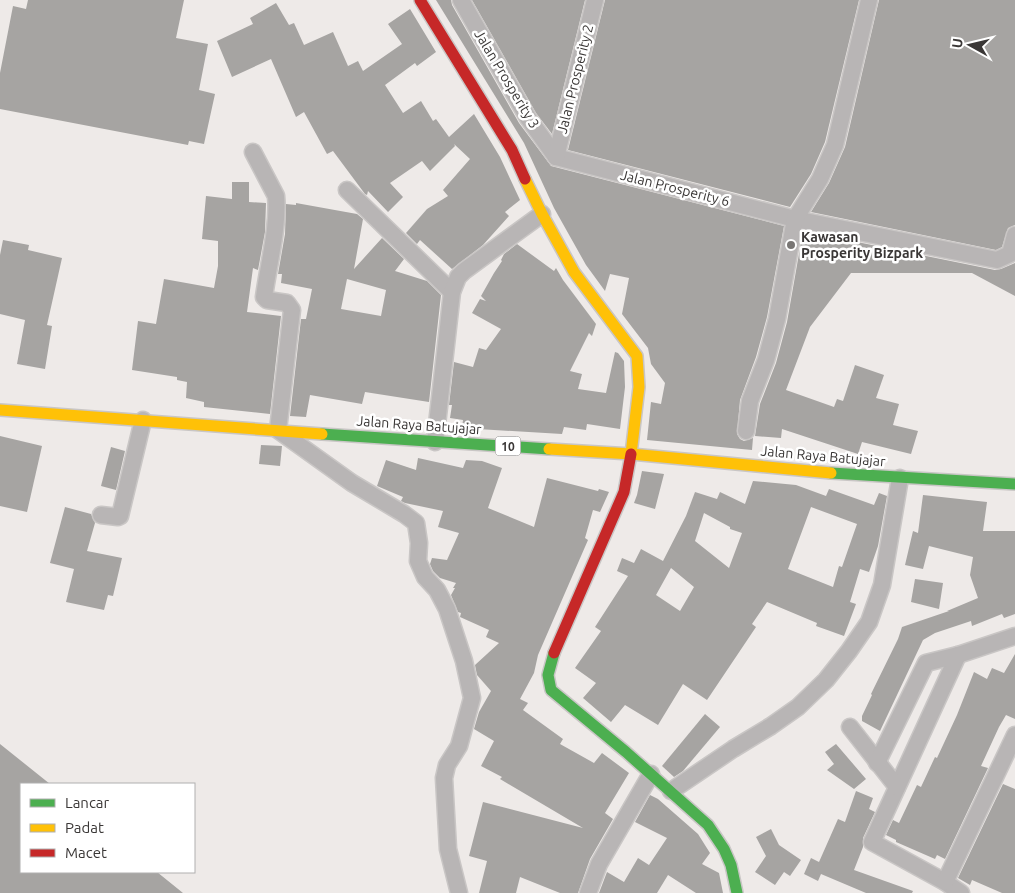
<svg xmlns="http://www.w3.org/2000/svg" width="1015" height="893" viewBox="0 0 1015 893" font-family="Ubuntu,sans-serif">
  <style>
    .building { fill: #a6a4a2; fill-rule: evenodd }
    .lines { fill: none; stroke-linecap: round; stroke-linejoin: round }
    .street-casing { stroke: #c9c6c5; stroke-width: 19 }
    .fast-casing { stroke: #c9c6c5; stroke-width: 14 }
    .slow-casing { stroke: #c9c6c5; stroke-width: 14 }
    .jam-casing { stroke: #c9c6c5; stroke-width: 14 }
    .street { stroke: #b8b5b5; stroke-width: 16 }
    .fast { stroke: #4caf50; stroke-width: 11 }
    .slow { stroke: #ffc107; stroke-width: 11 }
    .jam { stroke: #c62828; stroke-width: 11 }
    .poi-dot { fill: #797674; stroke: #fff; stroke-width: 2 }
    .labels { text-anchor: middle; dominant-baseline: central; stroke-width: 5; stroke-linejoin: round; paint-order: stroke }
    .shield { fill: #fff; stroke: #757372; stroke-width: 1 }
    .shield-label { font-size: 12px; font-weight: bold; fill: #3a3736 }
    .street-label { font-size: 14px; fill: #3a3736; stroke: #fff }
    .poi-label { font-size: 14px; font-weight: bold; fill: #3a3736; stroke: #fff; text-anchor: start }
  </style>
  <rect width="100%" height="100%" fill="#eeeae8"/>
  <g class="building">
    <path d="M28,0H184L176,38L208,44L199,90L215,94L204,144L189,141L188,145L0,109V73L13,6L26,9Z"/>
    <path d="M436,0H451L452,5L519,123L551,166L784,226L767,317L756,357L740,400L737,434L740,439L744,441L753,438L752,450L647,440L651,402L661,404L665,383L651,364L648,348L622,314L629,278L610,274L605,291L586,265L554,208L524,143Z"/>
    <path d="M472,0H585L552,134L536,113Z"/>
    <path d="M605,0H859L825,142L811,174L790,207L568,150Z"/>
    <path d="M879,0H1015V225L1008,228L1002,247L996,250L811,212L829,183L845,147Z"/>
    <path d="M276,3L289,25L294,23L304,45L333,32L348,66L358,61L363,71L402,44L388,24L410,9L436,52L417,66L415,63L385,85L403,113L421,101L433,121L436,119L449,137L474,114L500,157L520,200L505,212L509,216L483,245L452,269L420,240L417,244L406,233L427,209L448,196L443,190L470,159L454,144L455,146L430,171L422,161L390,183L403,197L388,212L368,191L367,195L365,194L333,151L327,154L304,112L296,117L271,59L232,77L217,41L253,24L250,18Z"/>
    <path d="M232,182H249V202L266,203L265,232L258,270L253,268L247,312L281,316L270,414L204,407V402L186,398L187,382L177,380V377L132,370L138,321L156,324L164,279L214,288L218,266V241L202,239L206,196L232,199Z"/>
    <path d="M296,203L357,214L363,219L354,269L382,238L404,259L395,271L427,281L441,295L429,402L365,392L362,404L310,395L306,417L290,416L301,319H306L312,289L281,283L282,274H278L285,234L286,204L296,205ZM347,279L386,290L381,316L341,309Z"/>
    <path d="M803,231L995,270L1001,269L1015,263V296L972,273H851L810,327L786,390L834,407L837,399L843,401L855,365L884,375L876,398L899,404L893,425L918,431L911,454L862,442L858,454L782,429L781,438L755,436L760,404L776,363L787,322Z"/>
    <path d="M3,240L29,245L28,250L62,258L47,325L52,326L45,369L17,364L25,320L0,314V255Z"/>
    <path d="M517,244L554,271L556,268L563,280L596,324L592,336L589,333L570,371L582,374L578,389L606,393L615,352L618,353L624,361L625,387L620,429L587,424L586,430L564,427L562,434L462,428L463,420L450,418L452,405H449L454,362L473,367L479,348L486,350L501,329L472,313L480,299L486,301L481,296L494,273L502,261L501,260L504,254Z"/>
    <path d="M0,436L42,446L27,512L0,506Z"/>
    <path d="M261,445L282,446L280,466L259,464Z"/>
    <path d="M111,447L125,451L116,490L101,486Z"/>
    <path d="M418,458L463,468L466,460L482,461L502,468L488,508L534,527L547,478L598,491L599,489L609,492L600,512L593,510L585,538L588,540L538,655L534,673L520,699L528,703L523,710L563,739L560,744L594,763L602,753L629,773L605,813L613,819L590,859L578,893H560L520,877L516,893H479L487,861L469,856L483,802L583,828L500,779L502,777L481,766L494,741L474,729L479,712L491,691L477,675L475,665L499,643L486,637L489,630L460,617L461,613L458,612L451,595L455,588H453L456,583L440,578L433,571L430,564L432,558L447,560L459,533L438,527L443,511L405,503L401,501L403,497L377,486L386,460L416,470Z"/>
    <path d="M642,471L664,474L655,509L634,503L637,495Z"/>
    <path d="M753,481L796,485L826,496L829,489L874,505L879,493L887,496L878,546L869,572L860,569L850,602L856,604L844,636L816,626L817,623L767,602L752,624L756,627L707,700L683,684L658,725L625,705L611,722L583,698L596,683L575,668L601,631L595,627L628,576L617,571L622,558L634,563L641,549L663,561L686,516L695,492L717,499L720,492L745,504ZM811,507L857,524L842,567L839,566L833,587L788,569ZM704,513L730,527V529L742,533L729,568L695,541ZM671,568L694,587L680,611L656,595Z"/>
    <path d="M923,495L987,502L983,531H1015V614L1004,618L1002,614L972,626L971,621L935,633L923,640L880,731L862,721V716L872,695L871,694L898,639L902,627L949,611H947L978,598L970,575L973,557L929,546L923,569L905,565L913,531L918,533Z"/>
    <path d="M65,507L91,514L95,523L87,551L122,558L113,596L108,595L104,610L66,602L74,569L50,563Z"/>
    <path d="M915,579L943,583L939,609L911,602Z"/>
    <path d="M1015,654V719L1006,715L999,727L981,766L988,768L945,859L937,855L935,859L896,842V840L886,835L893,820L899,823L917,785L921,787L935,757L937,758L957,715L974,672L987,679L992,668L1004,673Z"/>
    <path d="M705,714L720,727L683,771L674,777L662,766Z"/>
    <path d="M0,744L50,784H21V872H157L183,893H0Z"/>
    <path d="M836,744L866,779L854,789L827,770L834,764L825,752Z"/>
    <path d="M1003,784L1015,789V893H1002L972,880L970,885L958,878Z"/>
    <path d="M856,791L873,798L869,809L875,812L863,838V847L854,870L913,891L912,893H866L821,874L818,881L804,874L811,858L819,862L838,819L845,822Z"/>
    <path d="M650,795L658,799L698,834L710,853L702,864L719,873L723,893H696L668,875L657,893H599L607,872L624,882L638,858L649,865L667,838L635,822Z"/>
    <path d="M771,829L779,845L801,860L790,876L784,872L775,885L755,872L766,856L756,837Z"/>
  </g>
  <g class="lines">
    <g class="street-casing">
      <g id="street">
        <path d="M461,0L528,118L556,157"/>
        <path d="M253,152L276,196C279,226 268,266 264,297L267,300L287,303L292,310L278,430L352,483L404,514L416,523L419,543L418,561L425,577L437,590L447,609L464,661L472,698L459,746L447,765L444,778L448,849L459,893"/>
        <path d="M556,157L795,219L997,260L1010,254L1015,235"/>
        <path d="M556,157L595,0"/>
        <path d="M347,190L452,292"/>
        <path d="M746,431L750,401L766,360L777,319L795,219L820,179L835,145L869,0"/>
        <path d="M435,442L452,292L458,277L464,271L542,214"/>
        <path d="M101,515L118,517L120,516L143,420"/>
        <path d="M958,655L872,842L945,882L961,893"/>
        <path d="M850,727L897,787"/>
        <path d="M877,763L926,663L958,655L1015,636"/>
        <path d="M671,791L733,749L771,726L798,707L826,680L849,651L869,622L882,585L900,478"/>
        <path d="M945,882L1015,735"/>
        <path d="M588,893L599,864L651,774"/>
      </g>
    </g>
    <g class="fast-casing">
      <g id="fast">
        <path d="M322,434L549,449"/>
        <path d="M831,473L1015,484"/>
        <path d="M554,653L548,675L551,690L626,752L708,825L724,849L731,865L737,893"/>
      </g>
    </g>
    <g class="slow-casing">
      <g id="slow">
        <path d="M525,179L542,214L574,272L637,356L639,387L631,454"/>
        <path d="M0,410L322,434"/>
        <path d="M549,449L631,454L831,473"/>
      </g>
    </g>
    <g class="jam-casing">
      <g id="jam">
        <path d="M420,0L512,150L525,179"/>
        <path d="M554,653L624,492L631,454"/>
      </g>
    </g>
    <use href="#street" class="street"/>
    <use href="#fast" class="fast"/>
    <use href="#slow" class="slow"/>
    <use href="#jam" class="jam"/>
  </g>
  <circle class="poi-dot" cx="791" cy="245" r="5"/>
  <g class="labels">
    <rect class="shield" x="495.5" y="436.5" width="25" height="19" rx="4"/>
    <g class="shield-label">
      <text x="508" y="446">10</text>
    </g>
    <g class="street-label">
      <text transform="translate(507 79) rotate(59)">Jalan Prosperity 3</text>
      <text transform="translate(575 79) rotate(-76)">Jalan Prosperity 2</text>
      <text transform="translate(675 188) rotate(14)">Jalan Prosperity 6</text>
      <text transform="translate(419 425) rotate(4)">Jalan Raya Batujajar</text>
      <text transform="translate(823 456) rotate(5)">Jalan Raya Batujajar</text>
    </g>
    <g class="poi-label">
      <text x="801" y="237">Kawasan<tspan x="801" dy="16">Prosperity Bizpark</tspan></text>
    </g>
  </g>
  <rect x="20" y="783" width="175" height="90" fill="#ffffff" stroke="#b0afaf"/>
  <rect x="30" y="799" width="25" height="8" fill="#4caf50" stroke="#b0afaf"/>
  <text x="65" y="808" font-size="15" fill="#3a3736">Lancar</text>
  <rect x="30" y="824" width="25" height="8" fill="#ffc107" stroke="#b0afaf"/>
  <text x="65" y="833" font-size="15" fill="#3a3736">Padat</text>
  <rect x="30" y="849" width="25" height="8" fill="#c62828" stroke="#b0afaf"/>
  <text x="65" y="858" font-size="15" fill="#3a3736">Macet</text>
  <g transform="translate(970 45) rotate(278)" stroke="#ffffff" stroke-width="4" paint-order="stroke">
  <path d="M0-4L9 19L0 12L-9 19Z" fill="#3a3736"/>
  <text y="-8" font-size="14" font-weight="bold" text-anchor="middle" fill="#3a3736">U</text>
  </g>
</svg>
